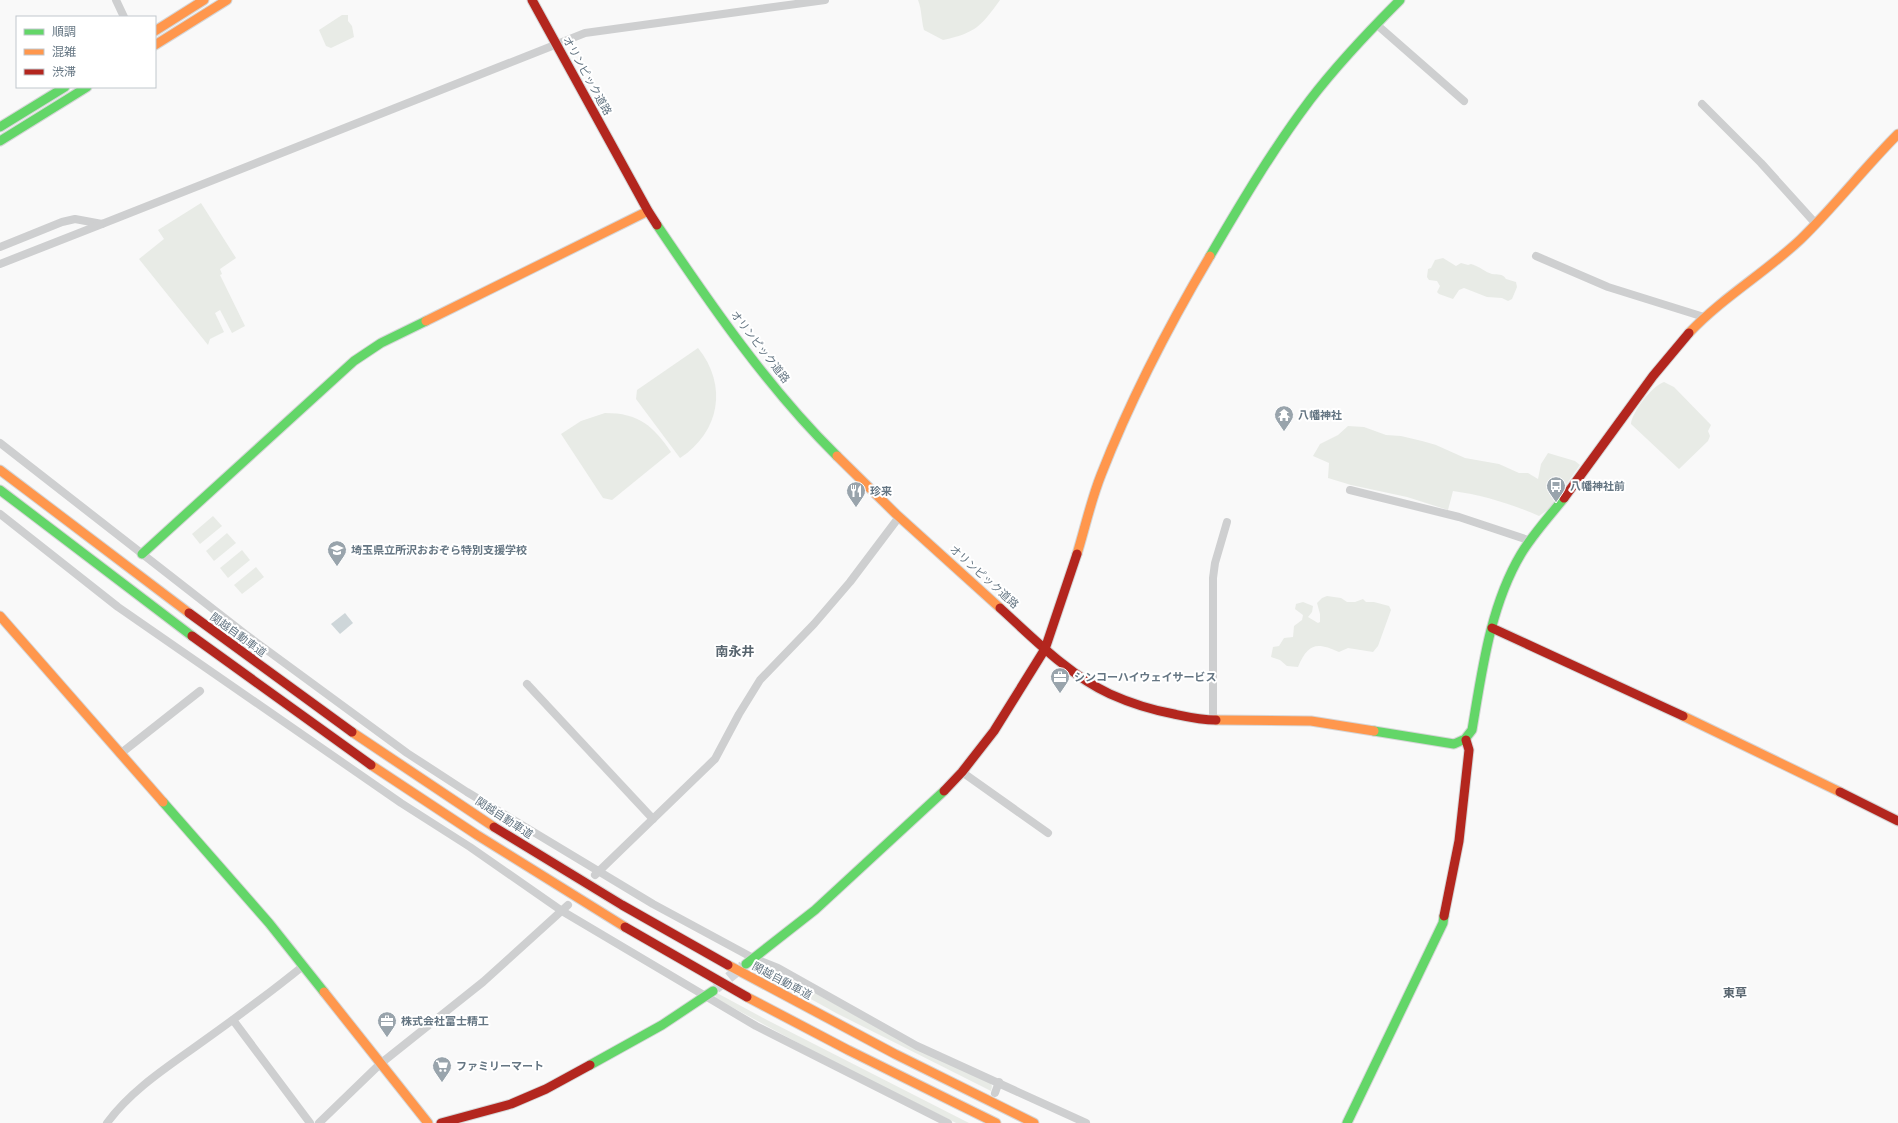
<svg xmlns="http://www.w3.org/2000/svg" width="1898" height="1123" viewBox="0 0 1898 1123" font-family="'Fira Sans','Noto Sans JP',sans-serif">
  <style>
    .green { fill: #e8ebe6 }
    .water { fill: #ced6d9 }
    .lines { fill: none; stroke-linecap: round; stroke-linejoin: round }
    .secondary-tunnel { stroke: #d4d8dc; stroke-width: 11; stroke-dasharray: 11 5.5; stroke-linecap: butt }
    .fast-casing { stroke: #d5d6d7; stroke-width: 11 }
    .slow-casing { stroke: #d5d6d7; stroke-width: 11 }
    .jam-casing { stroke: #d5d6d7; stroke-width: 11 }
    .street { stroke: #cecfd0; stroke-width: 8 }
    .fast { stroke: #63d668; stroke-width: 9 }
    .slow { stroke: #ff974d; stroke-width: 9 }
    .jam { stroke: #b3261e; stroke-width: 9 }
    .labels { text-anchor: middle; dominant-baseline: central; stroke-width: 4; stroke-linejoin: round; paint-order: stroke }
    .street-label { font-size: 11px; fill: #657683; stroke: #fff }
    .poi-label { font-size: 11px; font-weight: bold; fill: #657683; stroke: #fff; text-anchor: start }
    .neighbourhood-label { font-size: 12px; font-weight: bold; fill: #57646e; stroke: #fff }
    .quarter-label { font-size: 13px; font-weight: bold; fill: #57646e; stroke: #fff }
  </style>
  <rect width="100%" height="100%" fill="#f9f9f9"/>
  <g class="green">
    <path d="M918,0H1000C981,26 976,33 943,40L924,30C921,19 922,10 918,0Z"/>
    <path d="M342,15H348V21L352,26L354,37L331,48L326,46L319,30Z"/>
    <path d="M201,203L236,258L220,269L222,274L220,275L245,326L232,333L220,310L215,313L224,332L210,339L208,345L139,259L164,239L158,230Z"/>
    <path d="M1443,258L1456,266L1461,263L1468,265L1471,264C1479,266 1485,272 1492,274C1498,275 1502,273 1506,279L1516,282L1517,287L1512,299L1508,301L1502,298L1487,297L1464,288L1459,290L1453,299L1439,294L1437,292L1440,286L1437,281L1429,280L1427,277L1428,269L1431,268L1435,260Z"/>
    <path d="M698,348C728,385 720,432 680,458L636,399L637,390Z"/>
    <path d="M1664,382L1674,387L1711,425L1708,431L1710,436L1708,441L1679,469L1631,424C1632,412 1652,386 1664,382Z"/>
    <path d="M605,413C639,413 653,426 671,452L612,500L603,498L561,434L581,421Z"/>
    <path d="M1348,426L1364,427L1386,435L1401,436L1422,441L1436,445L1465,458L1499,464L1519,473H1528L1538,479L1541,464L1548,453L1575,461L1580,465L1549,509L1539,516C1512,504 1482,495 1453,491L1448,510L1407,497L1351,485L1328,478L1329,463L1313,456L1320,444L1338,435Z"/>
    <path d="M213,516L222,526L200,544L192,534Z"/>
    <path d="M227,533L236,543L214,561L206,551Z"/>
    <path d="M242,550L250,560L228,578L220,568Z"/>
    <path d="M256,567L264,577L242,594L234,585Z"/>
    <path d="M1327,596L1341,598L1347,602H1355L1363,599L1366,602H1374L1389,606L1391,610L1378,646L1373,652L1348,648L1339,652C1317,642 1308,643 1298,667L1287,666L1280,660L1271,657L1273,647L1279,646L1284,638L1293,637L1294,626L1302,620L1303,615L1295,609L1296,604L1303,602L1313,606L1312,612L1308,617L1318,623L1320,622V614L1317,603L1322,598Z"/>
    <path d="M757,963L764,965L918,1050L990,1082L992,1086L991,1091L836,1013L751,966Z"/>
    <path d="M717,993L767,1020L969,1123H956L826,1058L715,998Z"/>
  </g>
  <path class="water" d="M345,613L353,623L340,634L331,624Z"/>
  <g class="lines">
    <path class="secondary-tunnel" d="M716,988L743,966"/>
    <g class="fast-casing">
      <g id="fast">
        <path d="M0,127L65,87"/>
        <path d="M0,141L87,87"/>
        <path d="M657,225C711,305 768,388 837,456"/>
        <path d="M1210,256C1241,203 1273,149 1310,100C1336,66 1370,30 1400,0"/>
        <path d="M0,490L192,636"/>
        <path d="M142,554L354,361L381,343L426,321"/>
        <path d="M1374,731L1454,744L1465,739L1472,730C1482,671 1490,606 1521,554C1533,534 1549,517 1564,498"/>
        <path d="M163,802L269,923L324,992"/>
        <path d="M746,964L815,910L944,791"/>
        <path d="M590,1065L662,1025L713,991"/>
        <path d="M1347,1123L1443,923L1444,916"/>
      </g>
    </g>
    <g class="slow-casing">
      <g id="slow">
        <path d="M155,31L204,0"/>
        <path d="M155,45L227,0"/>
        <path d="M426,321L648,211"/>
        <path d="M1689,333C1723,297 1765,273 1801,239C1835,206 1864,168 1898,134"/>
        <path d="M837,456L896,514L1000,608"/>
        <path d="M0,470L189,613"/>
        <path d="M1077,554C1085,528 1091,500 1101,475C1131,398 1168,327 1210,256"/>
        <path d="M0,616L163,802"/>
        <path d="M1683,716L1840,792"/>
        <path d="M1216,720L1311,721L1374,731"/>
        <path d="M352,732L494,827"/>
        <path d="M371,765L477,835L625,927"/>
        <path d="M728,965L895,1054L1034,1123"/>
        <path d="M324,992L428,1123"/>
        <path d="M747,997L848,1050L996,1123"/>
      </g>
    </g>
    <g class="jam-casing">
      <g id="jam">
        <path d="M532,0L648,211L657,225"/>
        <path d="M1564,498L1653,376L1689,333"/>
        <path d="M1000,608C1032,637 1070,676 1110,694C1130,703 1152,710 1174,714C1188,717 1201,720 1216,720"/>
        <path d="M189,613L352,732"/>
        <path d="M1492,628L1683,716"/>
        <path d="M192,636L371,765"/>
        <path d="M944,791L962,772L994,731L1045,649L1077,554"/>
        <path d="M1840,792L1898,821"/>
        <path d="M494,827L622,905L728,965"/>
        <path d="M1444,916L1459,841L1469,750L1466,740"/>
        <path d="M625,927L747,997"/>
        <path d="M441,1123L511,1104L546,1089L590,1065"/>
      </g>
    </g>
    <g class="street">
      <path d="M116,0L124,17"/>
      <path d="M1376,24L1464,101"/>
      <path d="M1702,104L1761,163L1816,224"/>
      <path d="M0,247L62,222L75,219L102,224L585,33L825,0"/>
      <path d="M1536,256L1608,287L1704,317"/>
      <path d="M0,264L102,224"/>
      <path d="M0,443L245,634L407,753L467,792L653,904L753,958L778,968L917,1046L1086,1123"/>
      <path d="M1350,490L1459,517L1531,541"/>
      <path d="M0,514L118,607L401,803L470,847L562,911L756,1026L948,1123"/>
      <path d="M527,684L653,819"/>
      <path d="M1213,721V578L1215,563L1227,522"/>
      <path d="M120,754L200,691"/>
      <path d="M962,772L1048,833"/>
      <path d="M595,875L715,759L739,714L760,680L814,624L850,582L899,517"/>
      <path d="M233,1020L310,1123"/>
      <path d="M995,1093L999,1082"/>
      <path d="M107,1123C132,1089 169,1066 202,1042C237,1017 270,993 303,966"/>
      <path d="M319,1123L380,1064L483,982L568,905"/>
    </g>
    <use href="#fast" class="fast"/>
    <use href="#slow" class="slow"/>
    <use href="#jam" class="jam"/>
  </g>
  <defs>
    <g id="temple-pin" transform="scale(1)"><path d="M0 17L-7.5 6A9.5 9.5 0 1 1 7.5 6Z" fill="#99a4ac" stroke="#fff"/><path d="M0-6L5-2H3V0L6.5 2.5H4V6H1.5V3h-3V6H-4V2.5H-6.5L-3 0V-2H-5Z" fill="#fff"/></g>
    <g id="bus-pin" transform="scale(1)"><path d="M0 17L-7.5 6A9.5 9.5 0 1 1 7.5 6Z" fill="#99a4ac" stroke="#fff"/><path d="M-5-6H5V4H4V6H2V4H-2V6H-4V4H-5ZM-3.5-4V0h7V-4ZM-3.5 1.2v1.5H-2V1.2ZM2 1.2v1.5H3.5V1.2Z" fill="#fff"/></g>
    <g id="restaurant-pin" transform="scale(1)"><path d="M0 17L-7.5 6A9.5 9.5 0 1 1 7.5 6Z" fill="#99a4ac" stroke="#fff"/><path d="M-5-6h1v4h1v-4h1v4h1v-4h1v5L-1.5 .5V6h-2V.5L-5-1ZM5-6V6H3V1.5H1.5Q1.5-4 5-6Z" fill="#fff"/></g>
    <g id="school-pin" transform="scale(1)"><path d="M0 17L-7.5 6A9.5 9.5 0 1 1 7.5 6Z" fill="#99a4ac" stroke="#fff"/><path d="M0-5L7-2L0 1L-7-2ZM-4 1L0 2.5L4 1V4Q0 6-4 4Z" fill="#fff"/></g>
    <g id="office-pin" transform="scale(1)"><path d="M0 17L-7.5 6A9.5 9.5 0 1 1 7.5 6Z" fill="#99a4ac" stroke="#fff"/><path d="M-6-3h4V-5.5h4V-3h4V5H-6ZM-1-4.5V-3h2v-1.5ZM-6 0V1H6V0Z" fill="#fff"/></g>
    <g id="supermarket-pin" transform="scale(1)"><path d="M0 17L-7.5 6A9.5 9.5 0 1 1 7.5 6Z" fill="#99a4ac" stroke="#fff"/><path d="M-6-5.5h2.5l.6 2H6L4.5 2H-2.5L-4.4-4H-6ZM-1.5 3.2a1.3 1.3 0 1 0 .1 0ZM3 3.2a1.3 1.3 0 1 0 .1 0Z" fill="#fff"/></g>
  </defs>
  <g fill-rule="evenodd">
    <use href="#temple-pin" x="1284" y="415"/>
    <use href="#bus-pin" x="1556" y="486"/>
    <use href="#restaurant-pin" x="856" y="491"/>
    <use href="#school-pin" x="337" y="550"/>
    <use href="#office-pin" x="1060" y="677"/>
    <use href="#office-pin" x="387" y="1021"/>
    <use href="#supermarket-pin" x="442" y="1066"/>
  </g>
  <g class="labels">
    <g class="street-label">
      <text transform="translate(587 76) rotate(61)">オリンピック道路</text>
      <text transform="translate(760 347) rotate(52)">オリンピック道路</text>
      <text transform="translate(984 577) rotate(42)">オリンピック道路</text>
      <text transform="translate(238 635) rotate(36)">関越自動車道</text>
      <text transform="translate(504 818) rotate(33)">関越自動車道</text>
      <text transform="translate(782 981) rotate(28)">関越自動車道</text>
    </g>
    <g class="poi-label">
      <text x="1298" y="415">八幡神社</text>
      <text x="1570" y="486">八幡神社前</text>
      <text x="870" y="491">珍来</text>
      <text x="351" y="550">埼玉県立所沢おおぞら特別支援学校</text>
      <text x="1074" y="677">シンコーハイウェイサービス</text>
      <text x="401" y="1021">株式会社富士精工</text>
      <text x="456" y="1066">ファミリーマート</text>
    </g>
    <g class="neighbourhood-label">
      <text x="1735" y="993">東草</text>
    </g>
    <g class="quarter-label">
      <text x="735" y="651">南永井</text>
    </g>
  </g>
  <rect x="16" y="16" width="140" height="72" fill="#ffffff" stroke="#c1c8cd"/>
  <rect x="24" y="29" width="20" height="6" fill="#63d668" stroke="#c1c8cd"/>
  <text x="52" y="36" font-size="12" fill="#657683">順調</text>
  <rect x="24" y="49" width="20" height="6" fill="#ff974d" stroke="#c1c8cd"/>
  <text x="52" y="56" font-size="12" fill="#657683">混雑</text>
  <rect x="24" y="69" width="20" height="6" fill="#b3261e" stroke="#c1c8cd"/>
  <text x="52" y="76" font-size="12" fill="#657683">渋滞</text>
</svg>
